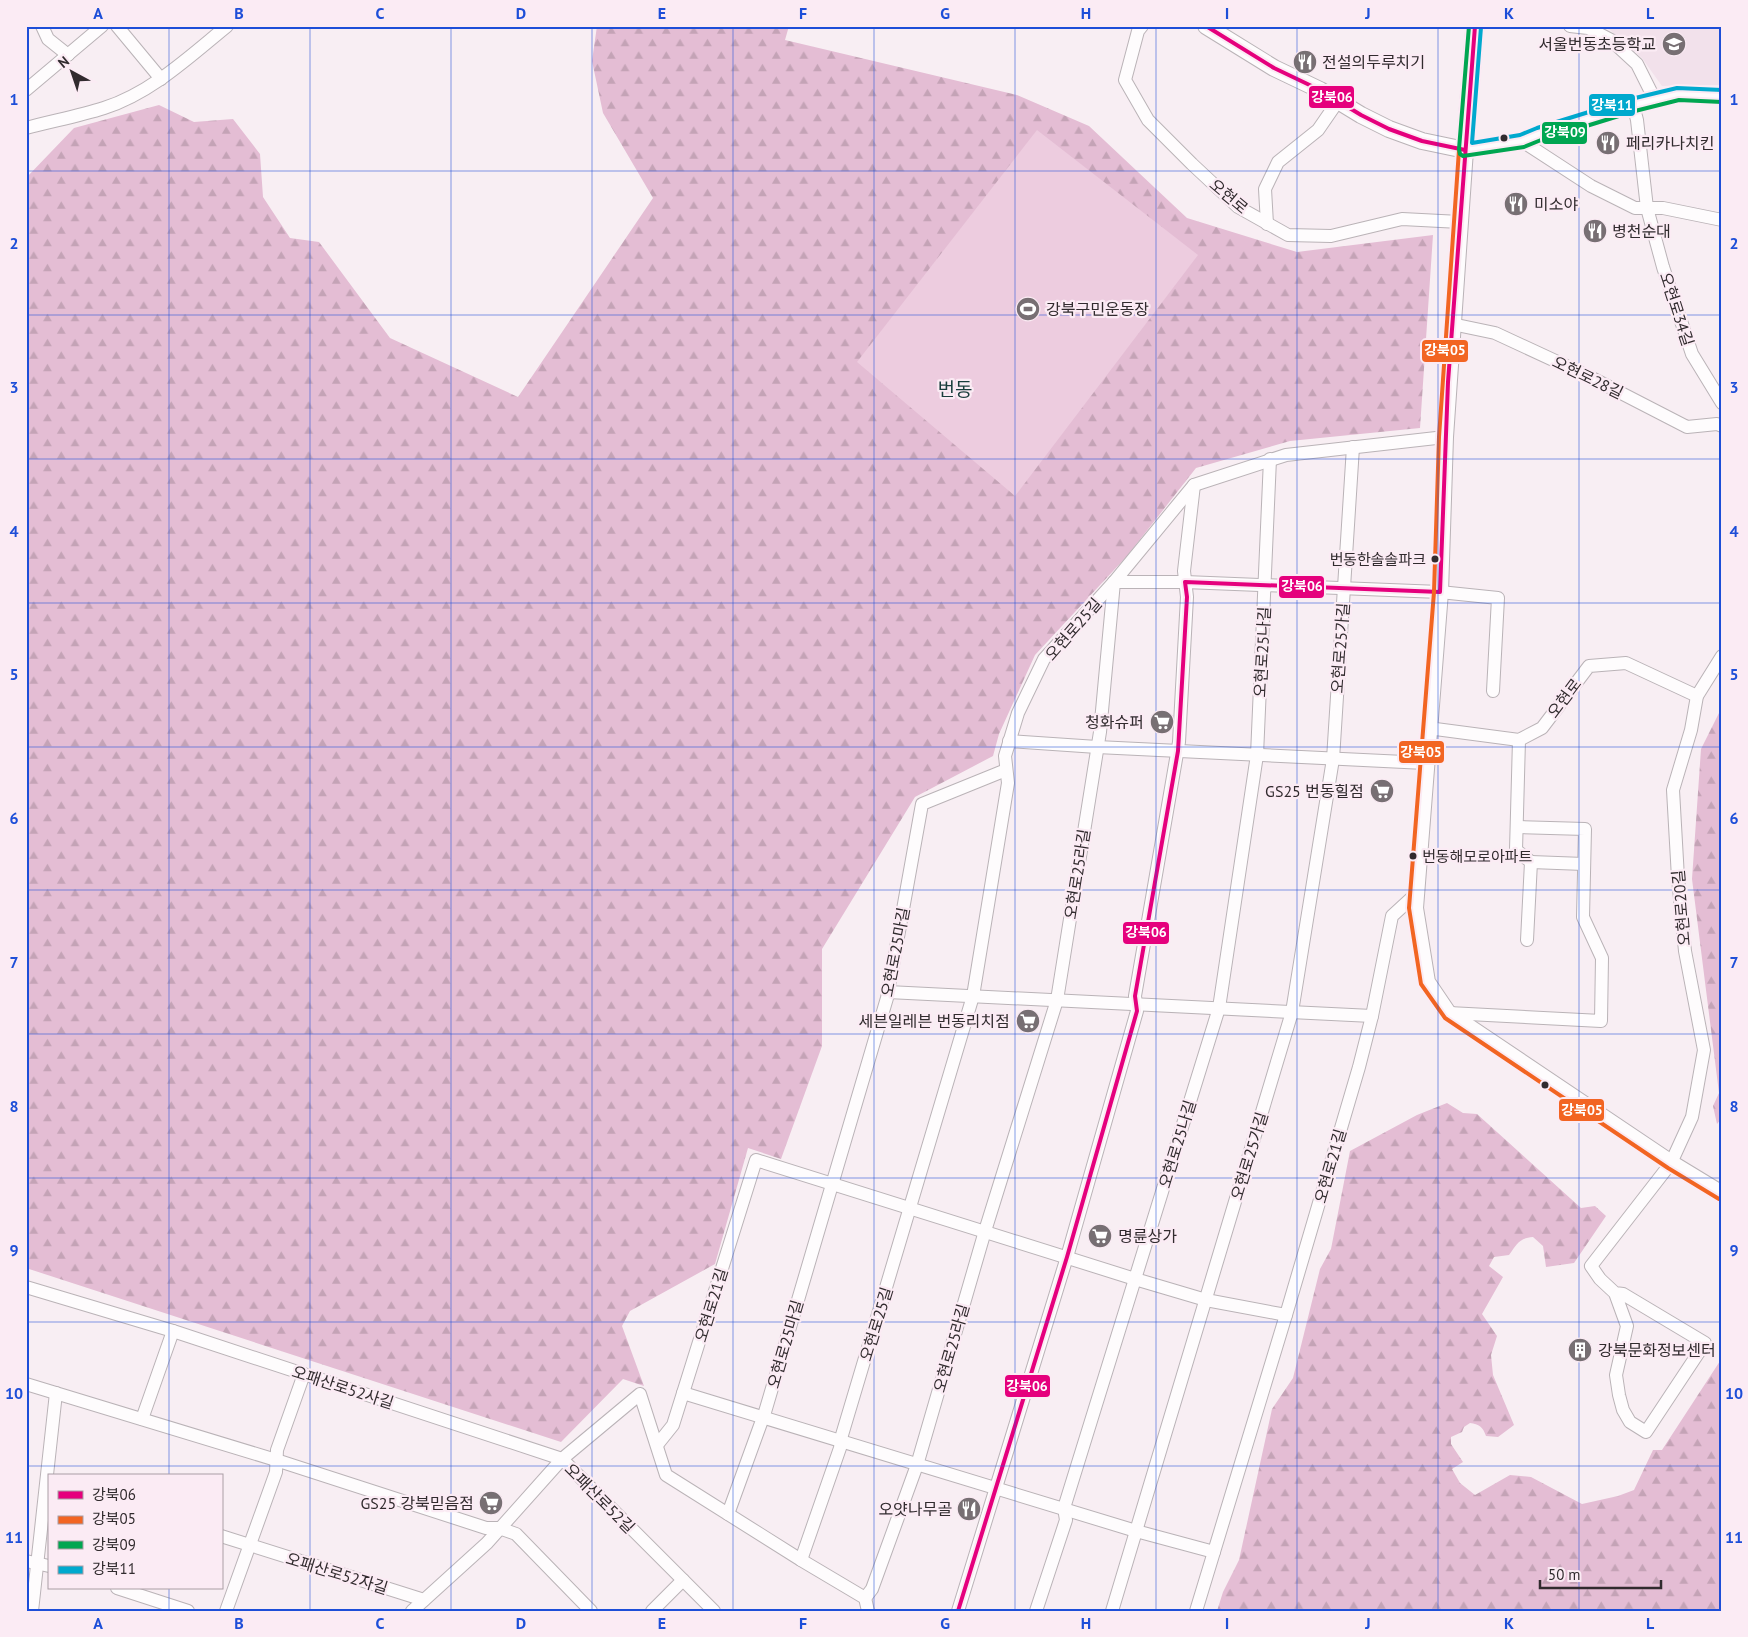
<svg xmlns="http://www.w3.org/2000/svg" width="1748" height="1637" viewBox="0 0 1748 1637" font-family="'PT Sans','Noto Sans KR',sans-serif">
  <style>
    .built { fill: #f2e1eb }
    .forest { fill: url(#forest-firs) }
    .park { fill: #edccdf }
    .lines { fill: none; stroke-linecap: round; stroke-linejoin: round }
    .minor-casing { stroke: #bab3b7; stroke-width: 14 }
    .tertiary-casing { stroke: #bab3b7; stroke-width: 18 }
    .secondary-casing { stroke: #bab3b7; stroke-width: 19 }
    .minor { stroke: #fefcfd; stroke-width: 12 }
    .tertiary { stroke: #fefcfd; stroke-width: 16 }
    .secondary { stroke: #fefcfd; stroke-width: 18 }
    .bus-1-casing { stroke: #fbebf4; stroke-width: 8 }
    .bus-2-casing { stroke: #fbebf4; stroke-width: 8 }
    .bus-3-casing { stroke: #fbebf4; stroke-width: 8 }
    .bus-4-casing { stroke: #fbebf4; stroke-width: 8 }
    .bus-1 { stroke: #e5007d; stroke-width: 4 }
    .bus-2 { stroke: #f26522; stroke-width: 4 }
    .bus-3 { stroke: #00a651; stroke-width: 4 }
    .bus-4 { stroke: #00a9ce; stroke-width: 4 }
    .grid { fill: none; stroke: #1d4ed8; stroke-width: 1; stroke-opacity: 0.55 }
    .bus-dot { fill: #312b2e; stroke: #fbebf4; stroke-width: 2 }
    .labels { text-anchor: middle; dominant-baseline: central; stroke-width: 4.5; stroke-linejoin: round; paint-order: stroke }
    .bus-label { font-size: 15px; fill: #312b2e; stroke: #fbebf4; text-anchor: end }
    .poi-label { font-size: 16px; fill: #312b2e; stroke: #fbebf4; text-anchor: start }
    .street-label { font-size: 16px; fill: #312b2e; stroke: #fbebf4 }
    .quarter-label { font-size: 19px; fill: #1a3d3c; stroke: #fbebf4 }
    .line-badge { stroke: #fbebf4; stroke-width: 2 }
    .badge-label { font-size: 14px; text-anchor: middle; font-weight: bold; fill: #fff }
    .neatline { fill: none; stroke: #1d4ed8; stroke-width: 2 }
    .grid-label { font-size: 16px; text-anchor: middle; font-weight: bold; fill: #1d4ed8 }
  </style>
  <defs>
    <pattern id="forest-firs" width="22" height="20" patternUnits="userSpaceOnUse" patternTransform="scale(1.25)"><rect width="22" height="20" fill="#e4bdd4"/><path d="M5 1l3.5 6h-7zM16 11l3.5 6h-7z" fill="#c4a3b6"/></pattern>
  </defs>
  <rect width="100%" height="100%" fill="#f8eef3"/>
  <path class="built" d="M1602,26H1722V85L1662,86L1642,58L1610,30Z"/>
  <g class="forest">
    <path d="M597,26H789L785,40L1017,95L1089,126L1187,218L1297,252L1433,235L1420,428L1290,441L1196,468L1127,556L1035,655L999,734L993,756L915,797L822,949V1046L781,1159L748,1148L715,1264L630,1311L622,1326L644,1386L623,1379L561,1442L26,1268V178L74,128L159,105L194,122L233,119L260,154L263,197L290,238L319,242L390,338L518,397L653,198L603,113L592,61Z"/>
    <path d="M1722,707V1118L1717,1124L1713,1106L1719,1093L1692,879L1701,749Z"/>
    <path d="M1447,1103L1463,1113L1477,1114L1581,1208L1595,1206L1606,1216L1574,1263L1546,1267L1543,1246L1533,1237C1519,1238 1517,1244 1509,1255L1494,1257L1489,1266L1503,1277L1482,1314L1497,1336L1491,1355L1493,1375L1514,1425L1498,1437L1486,1436C1483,1427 1479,1424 1470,1423L1464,1427L1462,1432L1451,1437V1444L1463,1462L1452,1469L1460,1483L1475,1495L1510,1475L1531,1477L1582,1504L1618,1496L1634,1490L1653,1450H1662L1722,1358V1611H1217L1223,1592L1239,1560L1272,1409L1293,1378L1320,1269L1331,1249L1350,1151L1417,1115Z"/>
  </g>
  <path class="park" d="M1037,130L1198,255L1015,496L857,362Z"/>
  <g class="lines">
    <g class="minor-casing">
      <g id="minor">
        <path d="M42,26L48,39L68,55"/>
        <path d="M117,26L161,79"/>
        <path d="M1142,26L1138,31L1125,80L1148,120L1192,164L1238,207L1288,235L1331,236L1402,219L1460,222"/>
        <path d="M1570,26L1588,28L1611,40L1637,64L1655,100"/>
        <path d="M26,90L102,26"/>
        <path d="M1633,105L1637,120L1647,208L1663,267L1692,354L1722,403"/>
        <path d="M26,128C52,121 79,116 104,108C151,93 189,57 227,26"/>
        <path d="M1522,141L1591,186L1635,208H1663L1722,220"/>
        <path d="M1267,224L1265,189L1278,162L1318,130L1338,101"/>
        <path d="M1452,324L1495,333L1590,377L1687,427L1717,424L1722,426"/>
        <path d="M1114,582H1185L1440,592L1498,598L1493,691"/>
        <path d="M1428,728L1519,740L1542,728L1589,666L1626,663L1697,696"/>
        <path d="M1519,740L1516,850L1531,862L1527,940"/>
        <path d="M1009,741L1097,747L1425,763"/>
        <path d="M1531,862L1584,864"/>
        <path d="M888,992L1372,1016"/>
        <path d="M1449,1013L1601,1021L1602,958L1583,917L1585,829L1517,827"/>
        <path d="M26,1287L173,1331L562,1459L714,1611"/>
        <path d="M1615,1293L1623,1294L1705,1343L1646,1432L1630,1422L1623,1410L1619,1395L1616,1375L1627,1326L1615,1293L1600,1279L1591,1266L1671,1163L1692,1117L1704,1050L1685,951L1678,878L1673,790L1691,730L1697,696L1722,656"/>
        <path d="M26,1384L276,1460L486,1528H499L516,1534L591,1611"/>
        <path d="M683,1393L1136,1531L1214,1552"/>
        <path d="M142,1419L173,1331"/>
        <path d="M657,1445L673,1425L756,1160L1135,1279L1206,1300L1286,1315"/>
        <path d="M728,1514L765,1412L887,998L922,804L1006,770"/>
        <path d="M221,1536L424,1600"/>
        <path d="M801,1560L840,1448L842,1435L973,996L1008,783L1005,756L1018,713L1044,659L1114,582L1194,485L1286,455L1445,437"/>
        <path d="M26,1561L49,1566"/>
        <path d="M117,1588L188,1611"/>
        <path d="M865,1598L872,1589L917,1465L985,1231L1057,1000L1100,732L1114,582"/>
        <path d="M32,1611L56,1393"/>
        <path d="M226,1611L276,1472L277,1450L304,1374"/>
        <path d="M412,1611L487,1543L562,1459L640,1394L666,1475L801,1560L865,1598L868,1611"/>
        <path d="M652,1611L683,1580"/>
        <path d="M958,1611L1067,1257L1137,1011L1135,996L1179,742L1187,597L1184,571L1194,485"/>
        <path d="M1036,1611L1066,1520L1064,1508L1219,1008L1257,755L1270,459"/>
        <path d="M1112,1611L1292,1012L1333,759L1353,447"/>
        <path d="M1196,1611L1286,1315L1359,1067L1372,1016L1392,916L1416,894"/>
      </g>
    </g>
    <g class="tertiary-casing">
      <g id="tertiary">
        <path d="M1206,26L1274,68L1320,90L1361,115L1389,129L1422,141L1465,150L1522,141L1539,134L1633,105L1678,94L1722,96"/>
        <path d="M1465,150L1445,437L1440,592L1415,908L1427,982L1448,1013L1671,1163L1722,1194"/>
      </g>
    </g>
    <g class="secondary-casing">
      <path id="secondary" d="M1465,150L1475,26"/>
    </g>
    <use href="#minor" class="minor"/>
    <use href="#tertiary" class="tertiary"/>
    <use href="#secondary" class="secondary"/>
    <g class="bus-1-casing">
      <g id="bus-1">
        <path d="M1206,26L1274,68L1320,90L1361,115L1389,129L1422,141L1465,150"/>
        <path d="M958,1611L1067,1257L1137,1011L1135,996L1178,751L1187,597L1185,582L1440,592L1448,382L1475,26"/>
      </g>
    </g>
    <g class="bus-2-casing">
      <path id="bus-2" d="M1459,150L1439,437L1434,592L1409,908L1421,984L1445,1018L1668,1168L1719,1199"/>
    </g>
    <g class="bus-3-casing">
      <path id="bus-3" d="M1469,26L1459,149L1460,154L1463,156L1524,147L1541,140L1635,111L1679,100L1722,102"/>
    </g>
    <g class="bus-4-casing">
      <path id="bus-4" d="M1481,27L1472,143L1520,135L1537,128L1631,99L1677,88L1722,90"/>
    </g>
    <use href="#bus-1" class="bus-1"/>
    <use href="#bus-2" class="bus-2"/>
    <use href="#bus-3" class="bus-3"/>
    <use href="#bus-4" class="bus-4"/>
  </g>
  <path class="grid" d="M169,26V1476M310,26V1611M451,26V1611M592,26V1611M733,26V1611M874,26V1611M1015,26V1611M1156,26V1611M1297,26V1611M1438,26V1611M1579,26V1611M26,171H1722M26,315H1722M26,459H1722M26,603H1722M26,747H1722M26,890H1722M26,1034H1722M26,1178H1722M26,1322H1722M26,1466H1722M169,1588V1611"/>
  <defs>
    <g id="school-disc" transform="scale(1.25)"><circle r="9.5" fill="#776f73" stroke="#fbebf4"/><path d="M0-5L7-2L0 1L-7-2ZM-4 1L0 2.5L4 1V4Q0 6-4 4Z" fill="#fff"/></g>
    <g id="restaurant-disc" transform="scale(1.25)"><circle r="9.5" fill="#776f73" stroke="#fbebf4"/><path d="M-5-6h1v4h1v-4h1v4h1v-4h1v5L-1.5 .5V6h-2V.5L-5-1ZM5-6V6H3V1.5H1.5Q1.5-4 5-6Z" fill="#fff"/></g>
    <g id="stadium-disc" transform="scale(1.25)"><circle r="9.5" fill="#776f73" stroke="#fbebf4"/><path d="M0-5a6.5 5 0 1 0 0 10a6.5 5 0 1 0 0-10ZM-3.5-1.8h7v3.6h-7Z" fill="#fff"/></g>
    <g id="supermarket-disc" transform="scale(1.25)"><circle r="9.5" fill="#776f73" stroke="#fbebf4"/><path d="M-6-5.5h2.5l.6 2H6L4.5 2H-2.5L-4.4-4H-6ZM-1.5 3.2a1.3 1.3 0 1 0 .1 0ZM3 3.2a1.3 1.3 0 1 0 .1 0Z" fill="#fff"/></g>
    <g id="building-disc" transform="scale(1.25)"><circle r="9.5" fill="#776f73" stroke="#fbebf4"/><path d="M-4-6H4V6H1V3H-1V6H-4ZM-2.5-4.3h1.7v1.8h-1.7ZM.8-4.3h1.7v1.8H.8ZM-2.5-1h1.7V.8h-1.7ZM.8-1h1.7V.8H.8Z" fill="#fff"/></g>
  </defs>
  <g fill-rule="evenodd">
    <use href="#school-disc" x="1674" y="44"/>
    <use href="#restaurant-disc" x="1305" y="62"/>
    <use href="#restaurant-disc" x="1608" y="143"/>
    <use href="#restaurant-disc" x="1516" y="204"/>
    <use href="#restaurant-disc" x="1595" y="231"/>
    <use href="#stadium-disc" x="1028" y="309"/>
    <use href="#supermarket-disc" x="1162" y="722"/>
    <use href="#supermarket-disc" x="1382" y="791"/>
    <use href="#supermarket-disc" x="1028" y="1021"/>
    <use href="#supermarket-disc" x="1100" y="1236"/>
    <use href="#building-disc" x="1580" y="1350"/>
    <use href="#supermarket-disc" x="491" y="1503"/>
    <use href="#restaurant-disc" x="969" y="1509"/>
  </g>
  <g class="bus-dot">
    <circle cx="1504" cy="138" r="4.5"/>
    <circle cx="1435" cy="559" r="4.5"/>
    <circle cx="1413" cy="856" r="4.5"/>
    <circle cx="1545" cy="1085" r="4.5"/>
  </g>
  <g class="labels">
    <g class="bus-label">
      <text x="1426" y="559">번동한솔솔파크</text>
      <text x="1422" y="856" text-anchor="start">번동해모로아파트</text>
    </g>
    <g class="poi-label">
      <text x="1656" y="44" text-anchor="end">서울번동초등학교</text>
      <text x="1322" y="62">전설의두루치기</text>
      <text x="1626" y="143">페리카나치킨</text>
      <text x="1534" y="204">미소야</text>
      <text x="1612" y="231">병천순대</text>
      <text x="1046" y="309">강북구민운동장</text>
      <text x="1144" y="722" text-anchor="end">청화슈퍼</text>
      <text x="1364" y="791" text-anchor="end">GS25 번동힐점</text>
      <text x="1010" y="1021" text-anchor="end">세븐일레븐 번동리치점</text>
      <text x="1118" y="1236">명륜상가</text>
      <text x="1598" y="1350">강북문화정보센터</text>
      <text x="474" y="1503" text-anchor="end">GS25 강북믿음점</text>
      <text x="952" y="1509" text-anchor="end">오얏나무골</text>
    </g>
    <g class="street-label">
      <text transform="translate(1229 196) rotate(40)">오현로</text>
      <text transform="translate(1677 309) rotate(72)">오현로34길</text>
      <text transform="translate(1588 377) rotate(26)">오현로28길</text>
      <text transform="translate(1073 629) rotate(-49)">오현로25길</text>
      <text transform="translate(1340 648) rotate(-86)">오현로25가길</text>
      <text transform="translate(1262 652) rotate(-87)">오현로25나길</text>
      <text transform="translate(1564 698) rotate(-53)">오현로</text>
      <text transform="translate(1077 874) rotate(-81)">오현로25라길</text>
      <text transform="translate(1681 908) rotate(-95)">오현로20길</text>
      <text transform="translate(895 952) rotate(-79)">오현로25마길</text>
      <text transform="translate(1177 1144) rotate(-73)">오현로25나길</text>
      <text transform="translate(1249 1156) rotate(-73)">오현로25가길</text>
      <text transform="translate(1330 1166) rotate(-74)">오현로21길</text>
      <text transform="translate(711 1305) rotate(-73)">오현로21길</text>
      <text transform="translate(876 1324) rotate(-73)">오현로25길</text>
      <text transform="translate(785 1344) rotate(-74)">오현로25마길</text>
      <text transform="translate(951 1348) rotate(-74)">오현로25라길</text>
      <text transform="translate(343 1387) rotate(18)">오패산로52사길</text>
      <text transform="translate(600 1498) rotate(45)">오패산로52길</text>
      <text transform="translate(337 1573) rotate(17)">오패산로52자길</text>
    </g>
    <g class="quarter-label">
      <text x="955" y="389">번동</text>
    </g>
  </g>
  <g class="line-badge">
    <rect x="1308" y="85" width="47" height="24" rx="5" fill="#e5007d"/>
    <rect x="1588" y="93" width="48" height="24" rx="5" fill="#00a9ce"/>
    <rect x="1541" y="121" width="47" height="24" rx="5" fill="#00a651"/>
    <rect x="1421" y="339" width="48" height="24" rx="5" fill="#f26522"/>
    <rect x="1278" y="575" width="47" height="24" rx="5" fill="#e5007d"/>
    <rect x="1398" y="740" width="47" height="24" rx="5" fill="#f26522"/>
    <rect x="1122" y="921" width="48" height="24" rx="5" fill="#e5007d"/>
    <rect x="1558" y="1098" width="47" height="24" rx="5" fill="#f26522"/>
    <rect x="1004" y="1374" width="47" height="24" rx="5" fill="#e5007d"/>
  </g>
  <g class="badge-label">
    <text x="1332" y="102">강북06</text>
    <text x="1612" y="110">강북11</text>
    <text x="1565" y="137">강북09</text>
    <text x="1445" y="355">강북05</text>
    <text x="1302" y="591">강북06</text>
    <text x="1421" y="757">강북05</text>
    <text x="1146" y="937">강북06</text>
    <text x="1582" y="1115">강북05</text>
    <text x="1027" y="1391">강북06</text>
  </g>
  <rect width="1748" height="1637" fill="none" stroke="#fbebf4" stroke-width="55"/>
  <rect x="48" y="1474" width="175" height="115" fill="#fbebf4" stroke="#aa9ea5"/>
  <rect x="58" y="1491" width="25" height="8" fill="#e5007d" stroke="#aa9ea5"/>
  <text x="92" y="1500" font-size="15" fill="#312b2e">강북06</text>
  <rect x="58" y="1516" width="25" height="8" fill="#f26522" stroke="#aa9ea5"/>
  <text x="92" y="1524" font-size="15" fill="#312b2e">강북05</text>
  <rect x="58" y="1541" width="25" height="8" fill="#00a651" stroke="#aa9ea5"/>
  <text x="92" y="1550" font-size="15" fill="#312b2e">강북09</text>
  <rect x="58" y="1566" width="25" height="8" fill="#00a9ce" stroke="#aa9ea5"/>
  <text x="92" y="1574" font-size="15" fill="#312b2e">강북11</text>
  <g transform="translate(72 72) rotate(320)" stroke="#fbebf4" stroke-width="4" paint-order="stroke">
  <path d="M0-4L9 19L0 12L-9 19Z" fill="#312b2e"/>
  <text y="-8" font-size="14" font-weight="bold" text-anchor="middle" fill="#312b2e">N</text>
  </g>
  <path d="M1540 1580v8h121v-8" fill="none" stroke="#312b2e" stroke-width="2.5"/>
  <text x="1548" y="1580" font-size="15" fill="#312b2e" stroke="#fbebf4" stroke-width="4" paint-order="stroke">50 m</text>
  <rect x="28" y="28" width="1692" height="1582" class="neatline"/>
  <g class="grid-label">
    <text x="98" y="19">A</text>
    <text x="239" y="19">B</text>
    <text x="380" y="19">C</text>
    <text x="521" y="19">D</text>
    <text x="662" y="19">E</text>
    <text x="803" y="19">F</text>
    <text x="945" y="19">G</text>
    <text x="1086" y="19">H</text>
    <text x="1227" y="19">I</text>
    <text x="1368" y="19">J</text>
    <text x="1509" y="19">K</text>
    <text x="1650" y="19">L</text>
    <text x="14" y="105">1</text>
    <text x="1734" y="105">1</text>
    <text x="14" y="249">2</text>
    <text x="1734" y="249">2</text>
    <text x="14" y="393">3</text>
    <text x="1734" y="393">3</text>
    <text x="14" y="537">4</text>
    <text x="1734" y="537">4</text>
    <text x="14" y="680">5</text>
    <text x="1734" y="680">5</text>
    <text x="14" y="824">6</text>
    <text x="1734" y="824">6</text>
    <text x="14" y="968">7</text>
    <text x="1734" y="968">7</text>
    <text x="14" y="1112">8</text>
    <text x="1734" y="1112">8</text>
    <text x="14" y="1256">9</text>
    <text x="1734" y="1256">9</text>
    <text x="14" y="1399">10</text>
    <text x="1734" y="1399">10</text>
    <text x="14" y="1543">11</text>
    <text x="1734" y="1543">11</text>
    <text x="98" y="1629">A</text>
    <text x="239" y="1629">B</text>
    <text x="380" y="1629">C</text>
    <text x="521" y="1629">D</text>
    <text x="662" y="1629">E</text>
    <text x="803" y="1629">F</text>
    <text x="945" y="1629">G</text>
    <text x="1086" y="1629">H</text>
    <text x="1227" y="1629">I</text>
    <text x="1368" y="1629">J</text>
    <text x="1509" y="1629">K</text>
    <text x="1650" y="1629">L</text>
  </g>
</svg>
